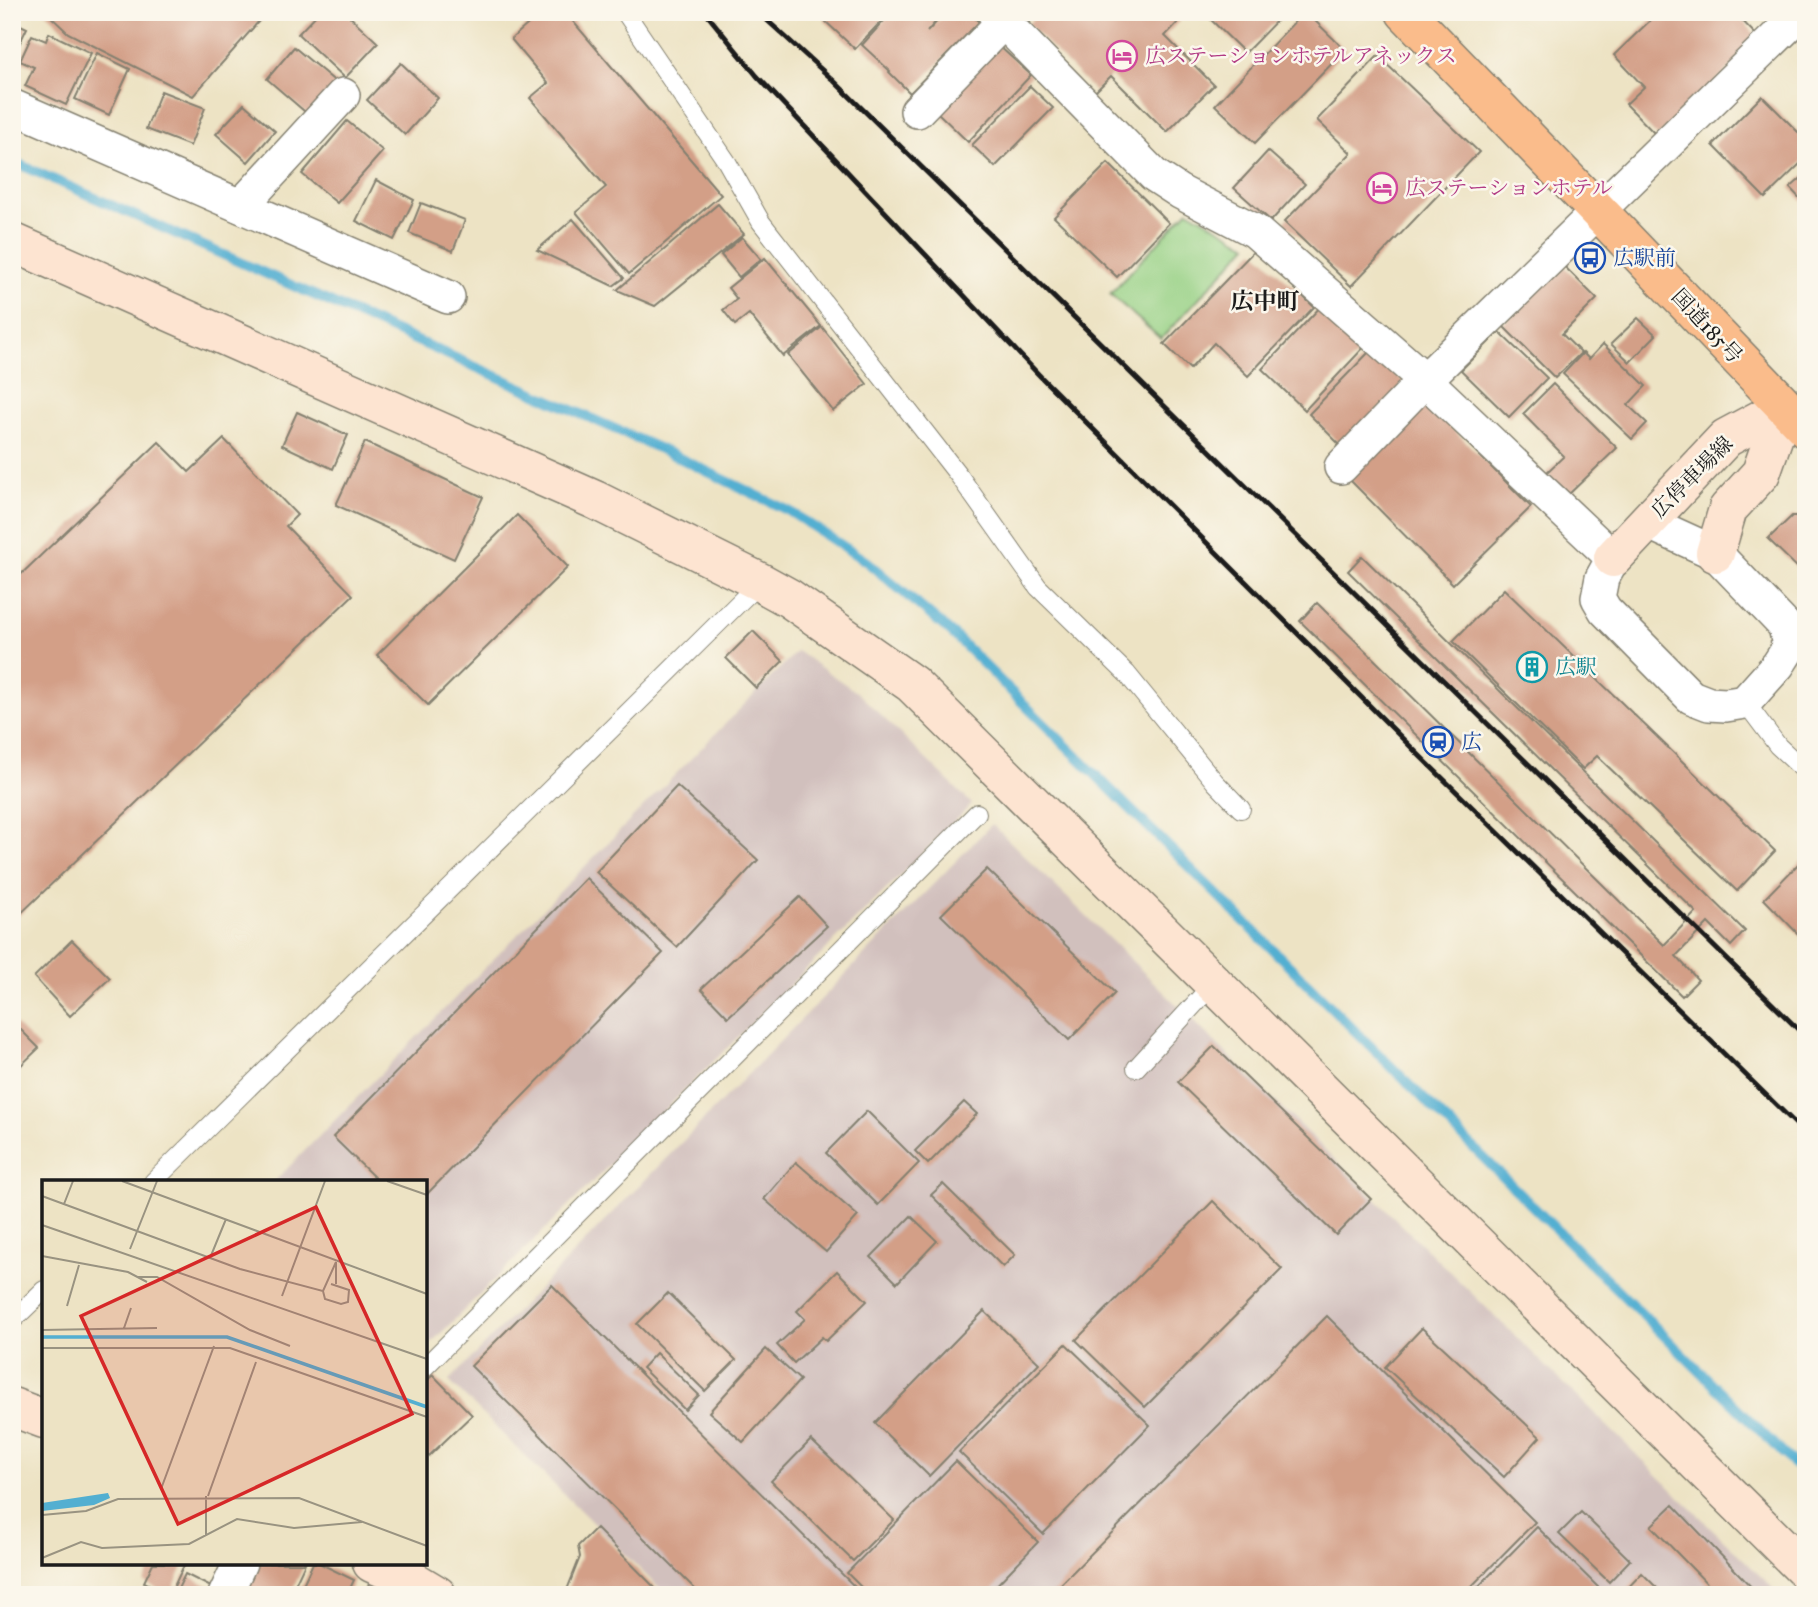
<svg xmlns="http://www.w3.org/2000/svg" width="1818" height="1607" viewBox="0 0 1818 1607" font-family="'IM FELL Great Primer','Noto Serif JP',serif">
  <style>
    .industrial { fill: #d1c0bd }
    .green { fill: #95d083; stroke: #587650; stroke-width: 2 }
    .lines { fill: none; stroke-linecap: round; stroke-linejoin: round }
    .stream { stroke: #53afd1; stroke-width: 10 }
    .building { fill: #d39f87 }
    .lane-casing { stroke: #848070; stroke-width: 20 }
    .street-casing { stroke: #848070; stroke-width: 36 }
    .secondary-casing { stroke: #848070; stroke-width: 41 }
    .highway-casing { stroke: #848070; stroke-width: 41 }
    .lane { stroke: #fff; stroke-width: 18 }
    .street { stroke: #fff; stroke-width: 33 }
    .secondary { stroke: #fde4d1; stroke-width: 38 }
    .highway { stroke: #fabc8b; stroke-width: 38 }
    .rail { stroke: #1c1c1c; stroke-width: 5 }
    .labels { text-anchor: middle; dominant-baseline: central; stroke-width: 5; stroke-linejoin: round; paint-order: stroke }
    .hotel-label { font-size: 21px; fill: #b23c85; stroke: #fbf7ec; text-anchor: start }
    .transit-label { font-size: 21px; fill: #164399; stroke: #fbf7ec; text-anchor: start }
    .street-label { font-size: 21px; fill: #1c1c1c; stroke: #fbf7ec }
    .culture-label { font-size: 21px; fill: #0d838f; stroke: #fbf7ec; text-anchor: start }
    .neighbourhood-label { font-size: 23px; font-weight: bold; fill: #1c1c1c; stroke: #fbf7ec }
    .inset-river { fill: none; stroke: #53afd1; stroke-width: 3.5 }
    .inset-road { fill: none; stroke: #999381; stroke-width: 2 }
    .view { fill: #d62828; fill-opacity: 0.15; stroke: #d62828; stroke-width: 3.5 }
    .inset-edge { fill: none; stroke: #1c1c1c; stroke-width: 3.5 }
  </style>
  <rect width="100%" height="100%" fill="#fbf7ec"/>
  <filter id="ink" filterUnits="userSpaceOnUse"><feTurbulence type="fractalNoise" baseFrequency=".0143" numOctaves="2"/><feDisplacementMap in="SourceGraphic" scale="14" xChannelSelector="R" yChannelSelector="G"/><feConvolveMatrix kernelMatrix="1 2 1 2 8 2 1 2 1" color-interpolation-filters="sRGB"/></filter>
  <filter id="wash" filterUnits="userSpaceOnUse"><feTurbulence type="fractalNoise" baseFrequency=".00686" numOctaves="4" result="noise"/><feDisplacementMap in="SourceGraphic" scale="28" xChannelSelector="R" yChannelSelector="G"/><feGaussianBlur stdDeviation="1.57" result="paint"/><feColorMatrix in="noise" values="0 0 0 0 0 0 0 0 0 0 0 0 0 0 0 0 0 1.4 0 .05"/><feComposite in="paint" operator="in"/></filter>
  <g filter="url(#wash)">
    <rect width="100%" height="100%" fill="#ede3c4"/>
    <g class="industrial">
      <path d="M797,651L858,693L972,804L425,1349V1182H274Z"/>
      <path d="M992,824L1780,1595H666L449,1381Z"/>
    </g>
    <path class="green" d="M1188,210L1248,245L1161,339L1110,294Z"/>
    <g class="lines">
      <path class="stream" d="M12,161L667,452L789,511L867,562L953,634L1806,1476"/>
    </g>
    <g id="blocks">
      <g class="building">
        <path d="M46,12H267L193,96L68,33Z"/>
        <path d="M319,12H345L378,43L345,78L298,34Z"/>
        <path d="M542,12H565L721,195L629,274L576,212L606,187L530,98L548,83L511,39Z"/>
        <path d="M832,12H890L855,49L824,20Z"/>
        <path d="M892,12H944L927,32L946,12H969L979,22L910,93L889,72L890,71L862,45Z"/>
        <path d="M1039,12H1177L1182,18L1165,36L1214,85L1167,132L1111,76L1095,92L1028,24Z"/>
        <path d="M1203,12H1285L1245,53Z"/>
        <path d="M1304,12H1306L1345,50L1255,143L1215,105Z"/>
        <path d="M1659,12H1734L1760,39L1658,137L1626,104L1644,87L1614,55Z"/>
        <path d="M12,21L27,28L12,59Z"/>
        <path d="M49,33L91,53L66,105L25,86L34,67L20,61L32,35L46,41Z"/>
        <path d="M999,46L1031,75L968,142L937,112Z"/>
        <path d="M294,47L338,84L311,117L267,79Z"/>
        <path d="M97,53L130,69L109,115L75,99Z"/>
        <path d="M1378,56L1479,152L1351,286L1284,222L1351,153L1317,120Z"/>
        <path d="M401,63L438,98L405,135L367,100Z"/>
        <path d="M1030,86L1053,108L995,167L972,145Z"/>
        <path d="M161,91L205,108L190,146L146,129Z"/>
        <path d="M1762,96L1806,140V158L1765,198L1713,145Z"/>
        <path d="M244,104L275,131L248,162L216,134Z"/>
        <path d="M347,121L383,151L337,203L302,174Z"/>
        <path d="M1268,151L1305,184L1271,221L1234,188Z"/>
        <path d="M1108,163L1169,223L1117,277L1054,217Z"/>
        <path d="M1806,174V205L1790,188Z"/>
        <path d="M376,180L414,200L394,240L356,221Z"/>
        <path d="M421,203L465,220L453,251L409,233Z"/>
        <path d="M718,204L744,234L655,306L617,290Z"/>
        <path d="M573,219L624,278L613,286L537,250Z"/>
        <path d="M742,237L761,259L739,277L721,255Z"/>
        <path d="M1255,250L1314,307L1248,376L1214,343L1190,369L1164,344Z"/>
        <path d="M765,258L821,326L783,356L749,314L735,325L723,310L737,299L728,288Z"/>
        <path d="M1563,265L1597,299L1562,334L1581,353L1555,378L1502,325Z"/>
        <path d="M1324,303L1367,344L1305,410L1262,369Z"/>
        <path d="M1638,318L1656,335L1630,362L1611,344Z"/>
        <path d="M822,327L867,384L833,411L788,355Z"/>
        <path d="M1499,332L1547,378L1509,417L1461,370Z"/>
        <path d="M1603,344L1646,386L1628,405L1647,423L1632,439L1563,374L1583,353L1589,359Z"/>
        <path d="M1371,350L1405,383L1342,447L1309,414Z"/>
        <path d="M1553,384L1617,448L1568,495L1546,473L1564,456L1523,414Z"/>
        <path d="M1426,402L1531,507L1453,584L1349,479Z"/>
        <path d="M297,412L348,435L333,469L282,445Z"/>
        <path d="M224,439L297,515L286,526L353,595L12,922V583L159,442L189,472Z"/>
        <path d="M365,442L483,497L454,559L336,505Z"/>
        <path d="M517,515L568,567L428,705L377,655Z"/>
        <path d="M1792,516H1806V576L1768,539Z"/>
        <path d="M1362,556L1745,931L1731,946L1708,923L1676,956L1698,980L1682,996L1300,621L1317,603L1664,945L1696,912L1348,571Z"/>
        <path d="M1504,589L1775,851L1737,891L1597,756L1583,769L1453,641Z"/>
        <path d="M753,631L783,661L756,688L726,658Z"/>
        <path d="M677,786L758,860L677,947L596,872Z"/>
        <path d="M1806,856V942L1764,899Z"/>
        <path d="M987,869L1115,993L1069,1040L941,915Z"/>
        <path d="M586,878L663,953L425,1196V1182H379L333,1137Z"/>
        <path d="M800,897L827,926L728,1017L701,989Z"/>
        <path d="M72,940L110,978L70,1016L34,977Z"/>
        <path d="M12,1021L39,1048L12,1074Z"/>
        <path d="M1214,1046L1371,1199L1336,1235L1178,1082Z"/>
        <path d="M964,1102L977,1114L928,1164L915,1151Z"/>
        <path d="M867,1111L919,1163L878,1205L826,1153Z"/>
        <path d="M796,1162L858,1216L826,1252L764,1199Z"/>
        <path d="M943,1184L1015,1255L1003,1267L931,1195Z"/>
        <path d="M1213,1201L1282,1269L1145,1407L1076,1340Z"/>
        <path d="M911,1216L937,1241L897,1283L871,1257Z"/>
        <path d="M837,1271L867,1301L826,1341L822,1337L794,1363L777,1345L805,1319L797,1311Z"/>
        <path d="M552,1285L863,1595H701L471,1366Z"/>
        <path d="M668,1293L736,1360L705,1391L637,1324Z"/>
        <path d="M984,1311L1039,1363L929,1476L875,1423Z"/>
        <path d="M1327,1316L1535,1522L1463,1595H1050Z"/>
        <path d="M1422,1328L1540,1437L1504,1477L1385,1367Z"/>
        <path d="M1066,1344L1150,1425L1043,1534L959,1452Z"/>
        <path d="M766,1349L800,1380L743,1442L709,1412Z"/>
        <path d="M656,1353L699,1395L685,1410L642,1368Z"/>
        <path d="M433,1375L472,1415L429,1456L425,1452V1382Z"/>
        <path d="M811,1440L894,1520L853,1561L771,1481Z"/>
        <path d="M956,1461L1038,1542L987,1595H869L847,1573Z"/>
        <path d="M1673,1505L1759,1595H1718L1651,1526Z"/>
        <path d="M1581,1512L1630,1560L1609,1582L1559,1534Z"/>
        <path d="M1537,1527L1606,1595H1470Z"/>
        <path d="M596,1528L662,1595H565L580,1557L578,1546Z"/>
        <path d="M153,1563H185L170,1595L144,1582Z"/>
        <path d="M256,1563H305L290,1595H242Z"/>
        <path d="M313,1563H319L354,1580L347,1595H298Z"/>
        <path d="M1642,1573L1664,1595H1621Z"/>
        <path d="M185,1574L217,1590L215,1595H175Z"/>
        <path d="M371,1580L400,1595H363Z"/>
      </g>
    </g>
  </g>
  <g filter="url(#ink)">
    <use href="#blocks" fill-opacity="0" stroke="#848070" stroke-width="2"/>
    <g class="lines">
      <g class="lane-casing">
        <g id="lane">
          <path d="M625,12L727,162L761,222L960,477L1038,587L1127,674L1215,782L1241,809"/>
          <path d="M1745,702L1778,746L1806,772"/>
          <path d="M1136,1068L1214,983"/>
          <path d="M153,1182L760,582"/>
          <path d="M12,1321L44,1290"/>
          <path d="M425,1367L977,813"/>
        </g>
      </g>
      <g class="street-casing">
        <g id="street">
          <path d="M994,12L1154,175L1180,192L1255,231L1425,380L1613,558L1602,578L1598,598L1605,610L1691,697L1709,704L1726,705L1745,702L1778,665L1787,651L1788,641L1785,626L1715,553L1647,522"/>
          <path d="M12,106L448,297"/>
          <path d="M917,111L1003,22"/>
          <path d="M241,206L343,95"/>
          <path d="M1341,467L1425,380L1802,12"/>
          <path d="M225,1595L240,1563"/>
        </g>
      </g>
      <g class="secondary-casing">
        <g id="secondary">
          <path d="M12,242L595,500L760,582L789,598L912,684L1806,1571"/>
          <path d="M1715,553L1728,509L1761,473L1784,407"/>
          <path d="M1613,558L1726,438L1784,407"/>
          <path d="M12,1407L44,1419"/>
          <path d="M372,1563L417,1583L437,1595"/>
        </g>
      </g>
      <g class="highway-casing">
        <path id="highway" d="M1405,12L1599,212L1806,428"/>
      </g>
      <use href="#lane" class="lane"/>
      <use href="#street" class="street"/>
      <use href="#secondary" class="secondary"/>
      <use href="#highway" class="highway"/>
      <g class="rail">
        <path d="M705,12L757,76L1041,377L1422,758L1806,1134"/>
        <path d="M758,12L833,80L1806,1037"/>
      </g>
    </g>
  </g>
  <defs>
    <g id="hotel-ring" transform="scale(1.575)"><circle r="9.5" fill="#fbf7ec" stroke="#d1479c" stroke-width="1.5"/><path d="M-6-4.5h1.5V1H6V5H4.5V3h-9V5H-6ZM-4 0a1.8 1.8 0 1 1 3.6 0ZM.5 0V-2.5h3Q6-2.5 6 0Z" fill="#d1479c"/></g>
    <g id="bus-ring" transform="scale(1.575)"><circle r="9.5" fill="#fbf7ec" stroke="#1a4fb4" stroke-width="1.5"/><path d="M-5-6H5V4H4V6H2V4H-2V6H-4V4H-5ZM-3.5-4V0h7V-4ZM-3.5 1.2v1.5H-2V1.2ZM2 1.2v1.5H3.5V1.2Z" fill="#1a4fb4"/></g>
    <g id="building-ring" transform="scale(1.575)"><circle r="9.5" fill="#fbf7ec" stroke="#0f9aa8" stroke-width="1.5"/><path d="M-4-6H4V6H1V3H-1V6H-4ZM-2.5-4.3h1.7v1.8h-1.7ZM.8-4.3h1.7v1.8H.8ZM-2.5-1h1.7V.8h-1.7ZM.8-1h1.7V.8H.8Z" fill="#0f9aa8"/></g>
    <g id="station-ring" transform="scale(1.575)"><circle r="9.5" fill="#fbf7ec" stroke="#1a4fb4" stroke-width="1.5"/><path d="M-3-6H3Q5-6 5-4V2Q5 4 3 4L4.5 6H3L1.5 4h-3L-3 6H-4.5L-3 4Q-5 4-5 2V-4Q-5-6-3-6ZM-3.5-4v3h7v-3ZM-3.5 1v1.5H-2V1ZM2 1v1.5H3.5V1Z" fill="#1a4fb4"/></g>
  </defs>
  <g fill-rule="evenodd">
    <use href="#hotel-ring" x="1122" y="56"/>
    <use href="#hotel-ring" x="1382" y="188"/>
    <use href="#bus-ring" x="1590" y="258"/>
    <use href="#building-ring" x="1532" y="667"/>
    <use href="#station-ring" x="1438" y="742"/>
  </g>
  <g class="labels">
    <g class="hotel-label">
      <text x="1145" y="56">広ステーションホテルアネックス</text>
      <text x="1405" y="188">広ステーションホテル</text>
    </g>
    <g class="transit-label">
      <text x="1613" y="258">広駅前</text>
      <text x="1461" y="742">広</text>
    </g>
    <g class="street-label">
      <text transform="translate(1707 326) rotate(47)">国道185号</text>
      <text transform="translate(1692 477) rotate(-45)">広停車場線</text>
    </g>
    <g class="culture-label">
      <text x="1555" y="667">広駅</text>
    </g>
    <g class="neighbourhood-label">
      <text x="1265" y="301">広中町</text>
    </g>
  </g>
  <g transform="translate(42 1180)">
    <rect width="385" height="385" fill="#ede3c4"/>
    <path d="M66,313L68,318L52,325L0,331V323Z" fill="#53afd1"/>
    <path class="inset-river" d="M0,157H185L385,227"/>
    <path class="inset-road" d="M80,1L385,114M345,1L385,15M0,16L198,89L281,111L283,119L299,124L306,122L307,110L289,104M22,24L31,1M0,45L385,179M88,69L115,1M0,76L86,92L105,102M168,78L184,39M96,97H115L208,150L248,166M294,104V82M281,111L294,82M240,116L283,1M25,126L37,85M82,148L89,128M0,150L115,148M0,168H188L385,237M119,309L172,166M166,316L214,182M0,335L44,331L76,319L257,318L385,366M164,355V316M0,378L39,362L60,368L147,364L195,339L252,348L320,342"/>
    <path class="view" d="M274,27L370,234L136,344L39,136Z"/>
    <rect width="385" height="385" class="inset-edge"/>
  </g>
  <rect width="1818" height="1607" fill="none" stroke="#fbf7ec" stroke-width="42"/>
</svg>
